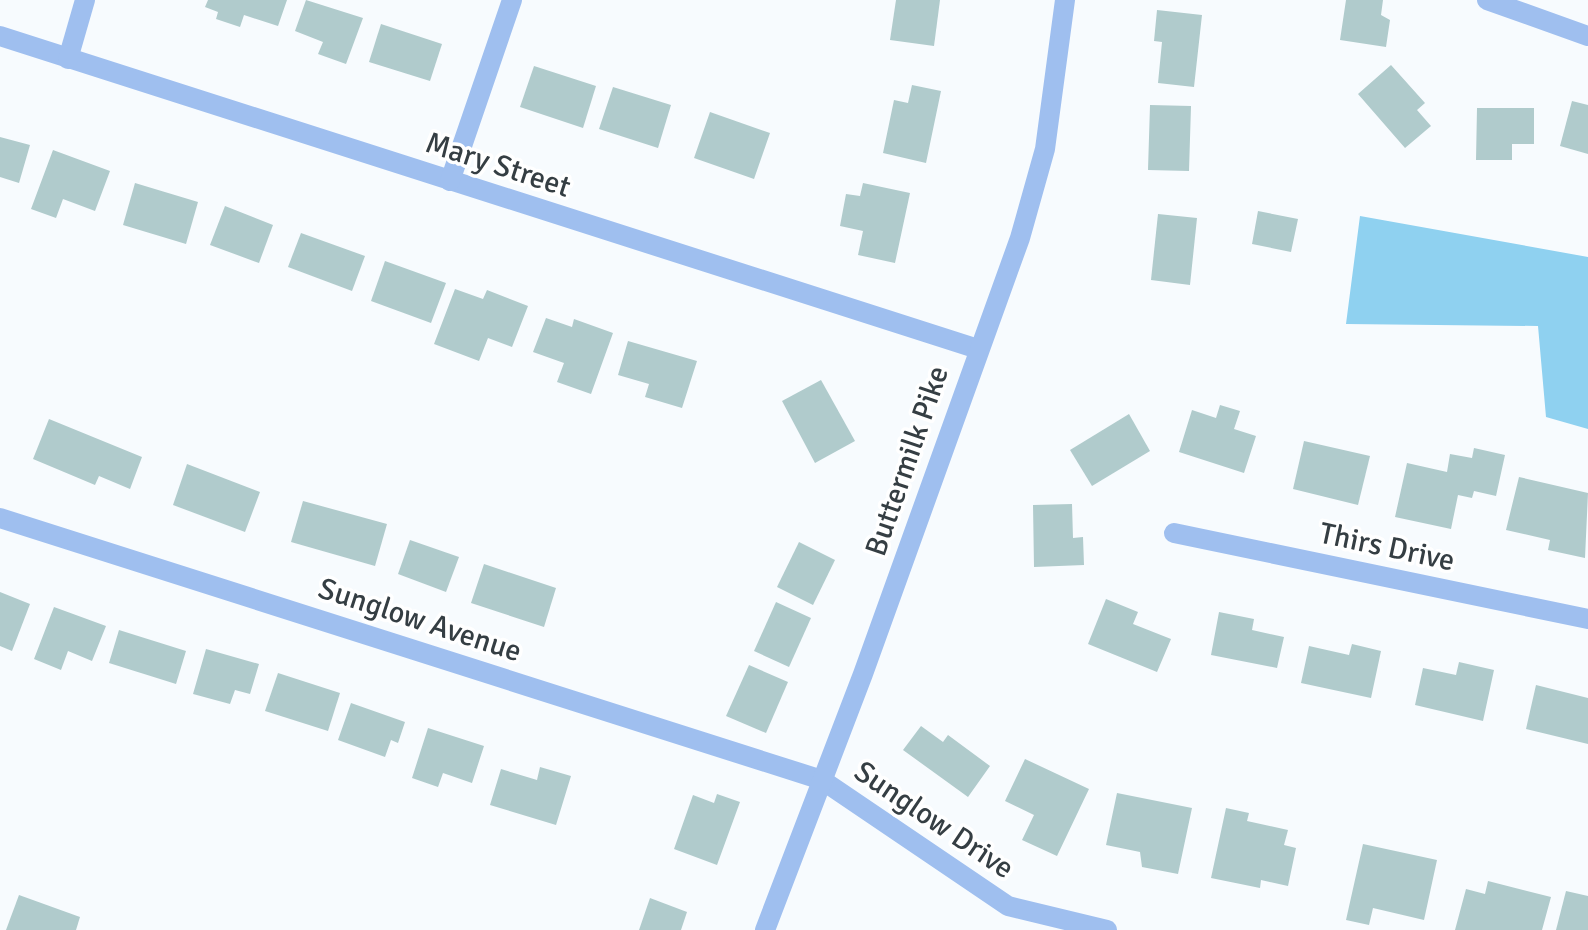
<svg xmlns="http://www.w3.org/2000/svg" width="1588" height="930" viewBox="0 0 1588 930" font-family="Signika,sans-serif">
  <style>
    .green { fill: #8fd1f0 }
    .building { fill: #b0cbcc }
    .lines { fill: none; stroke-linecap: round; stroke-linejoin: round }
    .minor { stroke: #9fbfef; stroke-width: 20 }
    .labels { text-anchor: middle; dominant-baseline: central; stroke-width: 7; stroke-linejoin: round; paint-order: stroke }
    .street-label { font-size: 30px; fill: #353e43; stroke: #fff }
  </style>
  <rect width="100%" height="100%" fill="#f7fbfe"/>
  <path class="green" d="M1360,216L1588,257V429L1546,417L1538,326L1346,324Z"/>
  <g class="building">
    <path d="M208,0H287L278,26L244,15L240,27L216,19L218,12L205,7Z"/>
    <path d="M306,0L363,18L346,64L318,54L323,42L295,31Z"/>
    <path d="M896,0H940L934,46L890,40Z"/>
    <path d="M1346,0H1383L1381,15L1390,20L1386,47L1340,40Z"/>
    <path d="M1157,10L1202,15L1194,87L1158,83L1162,42L1154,41Z"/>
    <path d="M381,24L442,44L430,81L369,62Z"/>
    <path d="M1391,65L1425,103L1417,110L1431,126L1405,148L1358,94Z"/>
    <path d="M534,66L596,86L583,128L520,107Z"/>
    <path d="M912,85L941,91L926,163L883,153L894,100L908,103Z"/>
    <path d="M613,87L671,105L658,148L599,129Z"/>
    <path d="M1572,101L1588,105V154L1560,146Z"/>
    <path d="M1150,105L1191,106L1189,171L1148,170Z"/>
    <path d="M1477,108H1534V144H1512V160H1476Z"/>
    <path d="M710,112L770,133L754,179L694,158Z"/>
    <path d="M0,137L30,145L19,183L0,177Z"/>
    <path d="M53,150L110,171L95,211L63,199L56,218L31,209Z"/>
    <path d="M135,183L198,202L186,244L123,225Z"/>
    <path d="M863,183L910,193L895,263L858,255L863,231L840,226L846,194L860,196Z"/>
    <path d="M225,206L273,225L259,263L210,245Z"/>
    <path d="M1258,211L1298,219L1291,252L1252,244Z"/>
    <path d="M1158,214L1197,218L1190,285L1151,280Z"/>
    <path d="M301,233L365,256L352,291L288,267Z"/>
    <path d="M385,261L446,283L431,323L371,301Z"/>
    <path d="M455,289L483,299L487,290L528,306L512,347L488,338L479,361L434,344Z"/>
    <path d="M546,318L572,327L574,319L613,333L591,394L557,382L564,363L533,352Z"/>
    <path d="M628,341L697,361L682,408L645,397L649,384L618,375Z"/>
    <path d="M821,380L855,441L815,463L782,401Z"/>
    <path d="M1220,405L1240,411L1234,429L1256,436L1244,473L1179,452L1192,410L1216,418Z"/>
    <path d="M1129,414L1150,451L1092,486L1070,450Z"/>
    <path d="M49,419L142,457L130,489L99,476L95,485L33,459Z"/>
    <path d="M1304,441L1370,456L1358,505L1293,489Z"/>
    <path d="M1474,448L1505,455L1496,496L1474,491L1472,498L1458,495L1451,529L1395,517L1407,463L1447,472L1450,454L1472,458Z"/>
    <path d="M187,464L260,492L245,532L173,505Z"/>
    <path d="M1519,477L1588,493L1585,558L1548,550L1550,540L1506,530Z"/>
    <path d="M303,501L387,524L375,566L291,542Z"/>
    <path d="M1072,504L1073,538L1083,537L1084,565L1034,567L1033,505Z"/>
    <path d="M410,540L459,557L446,592L398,574Z"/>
    <path d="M799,542L835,560L813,605L777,587Z"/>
    <path d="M484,564L556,588L544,627L471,603Z"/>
    <path d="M0,592L30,604L12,651L0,646Z"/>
    <path d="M1106,599L1138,612L1133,624L1171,639L1157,672L1088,644Z"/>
    <path d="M776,602L811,618L789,667L754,651Z"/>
    <path d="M54,607L106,626L92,661L68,651L61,670L34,659Z"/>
    <path d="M1219,612L1254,619L1252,630L1284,637L1277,668L1211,655Z"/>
    <path d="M119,630L186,651L176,684L109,663Z"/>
    <path d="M1352,644L1381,651L1371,698L1301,683L1309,646L1349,655Z"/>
    <path d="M206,649L259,664L250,694L235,690L230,704L193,694Z"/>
    <path d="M1459,662L1494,670L1483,721L1415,705L1423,668L1456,675Z"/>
    <path d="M749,665L788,682L766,733L726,716Z"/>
    <path d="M278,673L340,693L328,731L265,711Z"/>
    <path d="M1536,685L1588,698V744L1526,729Z"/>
    <path d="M351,703L405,722L398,743L391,740L385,757L338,740Z"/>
    <path d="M921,726L943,742L948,735L990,766L968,797L903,750Z"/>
    <path d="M428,728L484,746L472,783L443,773L438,787L412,778Z"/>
    <path d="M1025,759L1089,789L1057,856L1022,840L1034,815L1005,801Z"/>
    <path d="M540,767L571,776L556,825L490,805L501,769L537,780Z"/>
    <path d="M1117,793L1192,808L1178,874L1142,867L1140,852L1106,845Z"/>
    <path d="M717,794L740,802L717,865L674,849L693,795L714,803Z"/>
    <path d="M1226,808L1249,813L1247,821L1288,830L1284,845L1296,848L1288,886L1261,880L1260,888L1211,878Z"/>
    <path d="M1363,844L1437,860L1424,920L1373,908L1369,925L1346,920Z"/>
    <path d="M1488,881L1551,897L1542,930H1455L1466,889L1485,894Z"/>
    <path d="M1566,891L1588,896V930H1556Z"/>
    <path d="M19,895L80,917L76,930H6Z"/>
    <path d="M650,898L687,912L681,930H639Z"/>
  </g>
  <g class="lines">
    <g class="minor">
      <path d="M1487,0L1588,36"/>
      <path d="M0,36L978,349"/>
      <path d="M68,59L85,0"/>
      <path d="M450,181L512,0"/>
      <path d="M0,518L822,780L1008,906L1107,930"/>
      <path d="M1174,533L1588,619"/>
      <path d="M765,930L863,674L1020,238L1045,149L1065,0"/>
    </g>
  </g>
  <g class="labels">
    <g class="street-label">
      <text transform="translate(498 165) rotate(18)">Mary Street</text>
      <text transform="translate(907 461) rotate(-71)">Buttermilk Pike</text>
      <text transform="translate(1387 547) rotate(12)">Thirs Drive</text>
      <text transform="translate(420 620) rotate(18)">Sunglow Avenue</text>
      <text transform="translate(934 820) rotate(34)">Sunglow Drive</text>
    </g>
  </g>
</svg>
